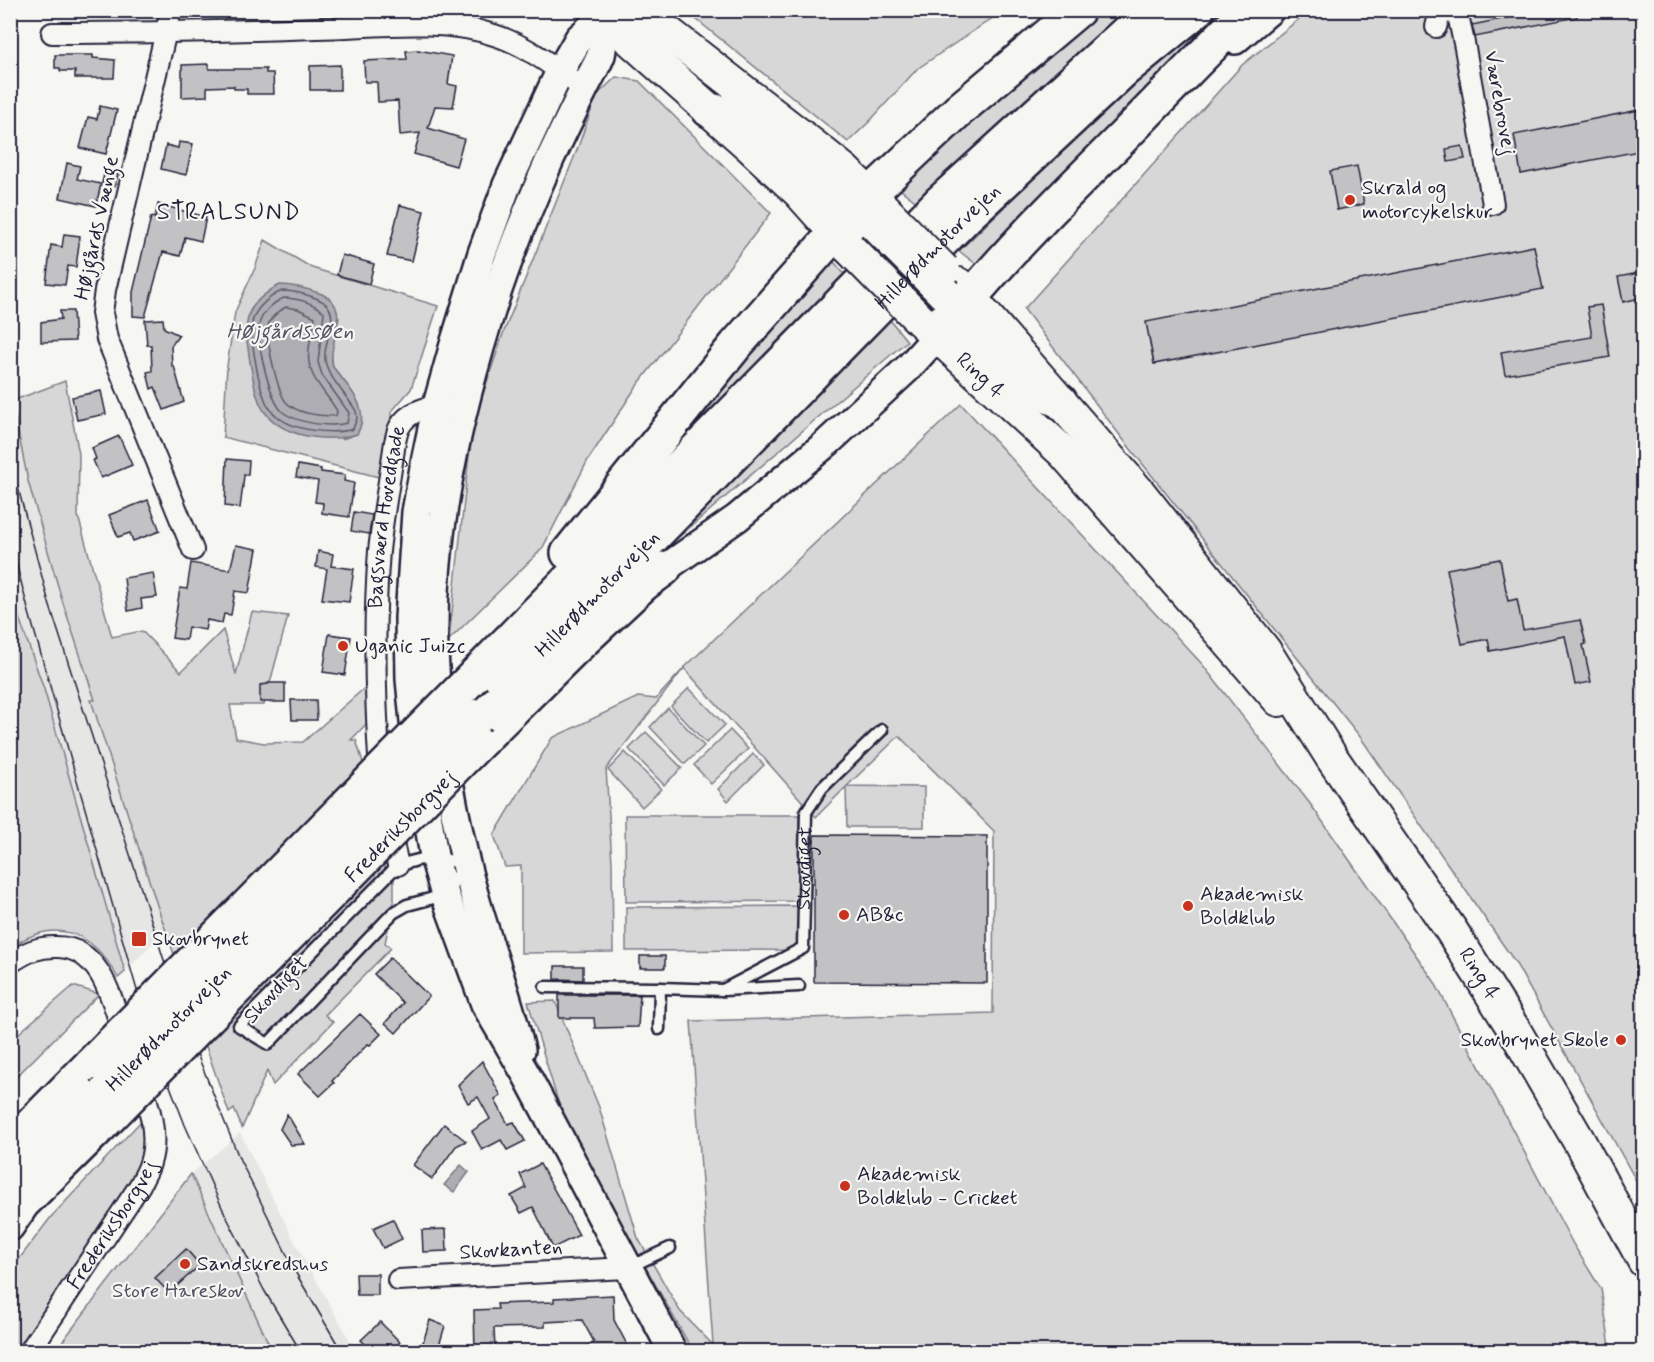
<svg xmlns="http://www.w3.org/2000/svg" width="1654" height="1362" viewBox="0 0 1654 1362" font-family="Mynerve,sans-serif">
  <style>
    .built { fill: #e6e6e4 }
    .green { fill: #d7d7d7; stroke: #7c7c89; stroke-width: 1.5; fill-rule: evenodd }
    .water { fill: #adadb3; stroke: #757583; stroke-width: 1.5 }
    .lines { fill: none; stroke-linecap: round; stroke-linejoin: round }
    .shore { stroke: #5a5a6b; stroke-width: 1.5 }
    .building { fill: #c2c2c4; stroke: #22223b; stroke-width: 1.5 }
    .lane-casing { stroke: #22223b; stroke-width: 15 }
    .street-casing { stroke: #22223b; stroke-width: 24 }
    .secondary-casing { stroke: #22223b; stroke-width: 32 }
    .primary-casing { stroke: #22223b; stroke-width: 36 }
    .highway-casing { stroke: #22223b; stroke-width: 38 }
    .lane { stroke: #f6f6f2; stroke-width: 10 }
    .street { stroke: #f6f6f2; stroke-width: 20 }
    .secondary { stroke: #f6f6f2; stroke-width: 27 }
    .primary { stroke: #f6f6f2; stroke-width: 32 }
    .highway { stroke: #f6f6f2; stroke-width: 33 }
    .tram { stroke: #22223b; stroke-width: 1.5 }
    .secondary-bridge-casing { stroke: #22223b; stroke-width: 32; stroke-linecap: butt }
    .primary-bridge-casing { stroke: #22223b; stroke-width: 36; stroke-linecap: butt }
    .highway-bridge-casing { stroke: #22223b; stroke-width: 38; stroke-linecap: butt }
    .secondary-bridge { stroke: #f6f6f2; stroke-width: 27 }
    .primary-bridge { stroke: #f6f6f2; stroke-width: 32 }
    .highway-bridge { stroke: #f6f6f2; stroke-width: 33 }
    .poi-dot { fill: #c8321e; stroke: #f6f6f2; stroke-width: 2 }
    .labels { text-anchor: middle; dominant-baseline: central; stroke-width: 4.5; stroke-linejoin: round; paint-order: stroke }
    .street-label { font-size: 21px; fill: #22223b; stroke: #f6f6f2 }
    .poi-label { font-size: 21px; fill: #22223b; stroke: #f6f6f2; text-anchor: start }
    .park-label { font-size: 21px; fill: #4f4f62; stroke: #f6f6f2 }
    .water-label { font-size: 22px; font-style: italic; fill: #535365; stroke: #f6f6f2 }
    .quarter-label { font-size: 24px; letter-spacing: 1.5px; fill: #22223b; stroke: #f6f6f2 }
  </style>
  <rect width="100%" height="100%" fill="#f6f6f2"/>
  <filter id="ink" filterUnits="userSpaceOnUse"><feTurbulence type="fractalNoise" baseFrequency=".0167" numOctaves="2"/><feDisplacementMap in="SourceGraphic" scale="12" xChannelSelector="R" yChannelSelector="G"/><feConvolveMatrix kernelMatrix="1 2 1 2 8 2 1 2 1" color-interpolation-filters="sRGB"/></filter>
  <g filter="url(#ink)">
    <g class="built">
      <path d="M10,392L28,481L169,926L125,972L44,689L17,612L11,583Z"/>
      <path d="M240,1133L297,1246L356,1351H272L191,1174Z"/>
    </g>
    <g class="green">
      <path d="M857,10L860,12L864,10L1003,11L917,69L869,122L848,142L686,11Z"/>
      <path d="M1096,11H1138L918,203L897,187L1057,38Z"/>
      <path d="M1215,11H1241L980,267L959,251L1115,99Z"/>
      <path d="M1309,11H1643V1193L1515,962L1361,738L1122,438L1024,309L1242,65Z"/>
      <path d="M616,77L639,81L771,213L636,387L588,460L542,549L449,640L472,427L503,334L577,150L596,96Z"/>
      <path d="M265,240L312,268L438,306L411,389L392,411L379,477L223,437L227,366L235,312L255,268ZM272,289L339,318L331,352L333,367C348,387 371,408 357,434L342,439L249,313L254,304Z"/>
      <path d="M829,256L851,282L586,543Z"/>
      <path d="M886,315L907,341L659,554Z"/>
      <path d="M65,381L79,454L78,516L112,637L142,631L181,672L223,630L236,674L252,612L288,616L264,705H230L236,738L264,743L303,742L369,684L370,720L351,740H356L394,861V902L385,943L391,948L325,1015L333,1022L273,1085L267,1071L242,1128L234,1109L229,1113L158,908L91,700H95L62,600L28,481L12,401Z"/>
      <path d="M961,404L1202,664L1311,805L1434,981L1573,1244L1601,1289L1610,1346L1305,1347V1352L693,1351L565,1125L528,1002L555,1001L599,1107L638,1238L680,1311L713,1345L691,1021L993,1013L994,831L899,736L847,786L924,787V827H847L846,787L816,817L684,668L606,769L612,863L613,952L521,953V866L505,867L494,835L552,738L638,697L656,699L684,668Z"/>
      <path d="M11,583L17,612L44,689L125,972L118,978C93,932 57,916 11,947Z"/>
      <path d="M689,688L725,725L706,743L671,706Z"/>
      <path d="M668,708L704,746L685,764L650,727Z"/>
      <path d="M730,730L748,749L711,784L694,765Z"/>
      <path d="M646,732L682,768L664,785L629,749Z"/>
      <path d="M625,752L661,789L642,807L608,770Z"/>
      <path d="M753,754L764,765L728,801L718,789Z"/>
      <path d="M625,815H799L800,901L626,902Z"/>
      <path d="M800,906L799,945L788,950L626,951V907Z"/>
      <path d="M73,986L99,994L11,1082V1040Z"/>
      <path d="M142,1120C146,1143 141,1160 132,1180L19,1351H11L10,1271L51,1217Z"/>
      <path d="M191,1174L272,1351H55Z"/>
    </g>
    <g class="water">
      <path d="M280,285C295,285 308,289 322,294C354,308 326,343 333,367C348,387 372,408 357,434C328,443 283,438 264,411C255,397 253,378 250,362C244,324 241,305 280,285Z"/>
      <path d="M461,1165L469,1172L454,1192L444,1185Z"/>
    </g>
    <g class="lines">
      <g class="shore">
        <path d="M282,291C295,291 306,294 318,299C346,311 322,339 325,360C327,376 348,397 356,411L357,418L353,429C333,435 293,431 277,416C274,414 270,409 268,406C260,392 248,334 253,319C257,307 270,296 282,291Z"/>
        <path d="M284,298C297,298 314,303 324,312L318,362L322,375L349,413L347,423C330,428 299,423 284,413C270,403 256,341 259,325C261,313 274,302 284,298Z"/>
        <path d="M286,307L298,309L315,317C314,328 310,338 309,349C305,376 325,390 337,411L336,416C321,416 298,414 287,403C278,395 266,340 268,327C269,318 279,311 286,307Z"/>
      </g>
    </g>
    <g class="building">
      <path d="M1546,10H1577V17L1475,37L1472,25Z"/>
      <path d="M418,50L452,56L448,84L457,86L453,107L435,106L428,128L464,139L456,166L414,154L420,133L400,135L398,101L378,102L377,82H365L364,61L407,59L406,51Z"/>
      <path d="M55,55H93V58L115,60L114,78H75V71H60V68H55Z"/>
      <path d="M209,64V69H266V73H273L274,94H247V89H234V86L207,87V96L182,97V65Z"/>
      <path d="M340,65V90H310V66Z"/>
      <path d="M100,106L117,110L106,154L80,148L88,117L97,119Z"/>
      <path d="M1644,109V150L1521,174L1514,135Z"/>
      <path d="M179,142L193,144L186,175L161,169L166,145L178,148Z"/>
      <path d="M1462,146L1465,159L1448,162L1446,149Z"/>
      <path d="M67,163L80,166L77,179L101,184L96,206L60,198Z"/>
      <path d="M1357,166L1364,204L1337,210L1330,171Z"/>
      <path d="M105,170L118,174L115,186L102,183Z"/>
      <path d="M158,204L206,217L201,241L185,237L180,256L163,252L145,317L133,316V292L151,217L155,218Z"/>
      <path d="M400,205L424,211L412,261L387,256Z"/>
      <path d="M64,234L80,236L76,267L68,266L65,285L46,283L51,245L62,247Z"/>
      <path d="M1534,246L1543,289L1154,364L1146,322Z"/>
      <path d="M342,255L374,264L369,284L337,275Z"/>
      <path d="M1644,272V297L1623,302L1618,277Z"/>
      <path d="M1601,305L1610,357L1505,375L1501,352L1592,337L1587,307Z"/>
      <path d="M60,311H73L75,341L41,342V322L61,319Z"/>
      <path d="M163,319L164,328L179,335L171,346L172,366H174L184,402L164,410L155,387L151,389L147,372L152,371L151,345H147L145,320Z"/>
      <path d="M101,391L106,414L77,420L72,397Z"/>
      <path d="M119,436L132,465L101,478L93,460L96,459L92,448Z"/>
      <path d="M227,459L249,461L248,475H244L243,485L240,508L225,506Z"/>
      <path d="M298,465L321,469V472L345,475L344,481L354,483L349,517L322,513L323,503L315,502L318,481L296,477Z"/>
      <path d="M148,500L160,531L133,541L130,533L118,537L109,515Z"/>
      <path d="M354,512L372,515L369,534L351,531Z"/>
      <path d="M236,545L257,549L249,593L235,591L231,615L224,614L222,623L207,620L205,630L188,627L186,640L172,638L180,588L187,589L191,563L230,570Z"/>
      <path d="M318,551L333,554L331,566L354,569L349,602L322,599L327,569L316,567Z"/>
      <path d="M1500,559L1508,601L1517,599L1523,630L1580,620L1586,644L1583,645L1591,682L1575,685L1565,636L1490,651L1488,639L1462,644L1447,569Z"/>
      <path d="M153,573L157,597L141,599L142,608L128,611L124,578Z"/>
      <path d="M329,634L351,637L345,675L323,672Z"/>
      <path d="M268,683H285V702H260V685L268,684Z"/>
      <path d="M291,700H316L317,720H292Z"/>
      <path d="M814,835L987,836V983L814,982Z"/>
      <rect x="640" y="956" width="25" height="12"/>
      <path d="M390,958L429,996L396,1033L385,1023L403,1003L374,974Z"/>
      <path d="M555,966H583V980L555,979Z"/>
      <path d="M559,995H640L638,1027L595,1028L594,1018H559Z"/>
      <path d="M360,1014L381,1034L370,1045L368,1044L332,1081L334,1083L320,1096L298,1074Z"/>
      <path d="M482,1061L501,1096L495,1100L508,1124L514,1122L525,1141L507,1150L501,1140L482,1150L472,1131L490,1119L478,1097L468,1103L458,1085Z"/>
      <path d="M287,1114L305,1144L291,1145L280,1129Z"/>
      <path d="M444,1124L466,1141L456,1146L432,1179L413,1165Z"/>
      <path d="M540,1164L579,1235L553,1248L533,1207L521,1213L511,1196L526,1188L520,1174Z"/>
      <path d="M393,1219L402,1239L383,1248L373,1228Z"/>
      <path d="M446,1229L447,1251L423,1252L422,1230Z"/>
      <path d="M186,1249L200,1265L169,1293L155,1278Z"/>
      <path d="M356,1274H378V1295H357Z"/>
      <path d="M613,1295L614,1320L631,1352H577L594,1342L582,1320L545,1322V1327L494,1328L495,1350L475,1351L474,1310L498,1309L497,1304L554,1302V1298Z"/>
      <path d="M430,1320L445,1326L437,1352H420Z"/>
      <path d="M380,1322L400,1342L391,1352H379L374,1346L370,1349L361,1340Z"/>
    </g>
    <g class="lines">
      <g class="lane-casing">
        <g id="lane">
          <path d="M434,856L466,865L445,895L407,905L393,913L268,1044L239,1026L398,865Z"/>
          <path d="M545,987L660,988"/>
          <path id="s1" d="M723,990L803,948L806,812L822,788L882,730"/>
          <path d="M659,1029L660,988L723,990L799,986"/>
          <path d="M627,1268L670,1248"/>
        </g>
      </g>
      <g class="street-casing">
        <g id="street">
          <path d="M171,10L105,290L102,313L107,339L193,550"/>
          <path d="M1457,10L1465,48L1493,204"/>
          <path d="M1436,27L1439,16L1452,10"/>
          <path d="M52,33C140,33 228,31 317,28C375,27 438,17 494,35C527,45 557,69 584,89"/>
          <path id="s2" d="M380,774C375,699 373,625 379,551C383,514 390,478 395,442C396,438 397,432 399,428C406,413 430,403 445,409"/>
          <path d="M389,826L398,865"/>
          <path d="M10,963C26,952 39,946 58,947C103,948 113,1005 125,1039"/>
          <path d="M398,1280L627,1268"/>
          <path id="s3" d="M29,1352L140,1185C143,1178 148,1171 150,1163C159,1135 149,1105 139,1078"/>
        </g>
      </g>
      <g class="secondary-casing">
        <g id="secondary">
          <path d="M611,10L579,38L560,71L507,185L482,253L455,341L437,405L426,457L416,512L409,618L410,679L417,753L434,856L445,895L485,1004L527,1076L673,1352"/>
          <path d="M1235,40L1270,10"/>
          <path d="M483,743L574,653L664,569L737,518L828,442L908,368L937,336"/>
          <path d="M521,1050C506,987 481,927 466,864C450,795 437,723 434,651C431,532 458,415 494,302C510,253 530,204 551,157C562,134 573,111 584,89C589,78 597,66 601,55C604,43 603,29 605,17"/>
          <path d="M10,1227L25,1205L112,1119"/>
        </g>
      </g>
      <g class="primary-casing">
        <g id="primary">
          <path d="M597,10L751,147L799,192L849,248"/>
          <path d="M639,10L824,154L844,170L886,211"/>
          <path id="s4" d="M958,284L1138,491L1265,651L1332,758L1451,930L1515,1031L1579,1141L1644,1261"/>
          <path id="s5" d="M920,320L1064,453L1279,700"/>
        </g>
      </g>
      <g class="highway-casing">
        <g id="highway">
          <path d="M709,110L747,118L874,223"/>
          <path d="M869,195L959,110L1078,10"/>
          <path d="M946,295L970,298C1017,242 1070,190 1122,138C1164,95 1205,52 1248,10"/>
          <path d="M934,306L1014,381L1025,387L1060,401"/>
          <path d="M568,553L736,345L835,233L848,234L859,238"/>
          <path d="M600,616L664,569"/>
          <path d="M475,675L939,203L1151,10"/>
          <path id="s6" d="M478,716L966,217L1124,70L1197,10"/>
          <path d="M10,1146L92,1063"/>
          <path d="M10,1189L104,1094"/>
        </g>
      </g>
      <use href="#lane" class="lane"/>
      <use href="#street" class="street"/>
      <use href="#secondary" class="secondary"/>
      <use href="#primary" class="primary"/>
      <use href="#highway" class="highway"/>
      <g class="tram">
        <path d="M10,458L49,603L183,1019L240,1160L297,1275L342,1352"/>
        <path d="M10,539L28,609L148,1029L185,1125L224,1212L264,1290L301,1352"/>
      </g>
      <g class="secondary-bridge-casing">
        <g id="secondary-bridge">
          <path id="s7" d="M112,1119L483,743"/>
        </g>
      </g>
      <g class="primary-bridge-casing">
        <g id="primary-bridge">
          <path d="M886,211L944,270"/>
          <path d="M849,248L920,320"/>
        </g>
      </g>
      <g class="highway-bridge-casing">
        <g id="highway-bridge">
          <path d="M874,223L946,295"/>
          <path d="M92,1063L475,675"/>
          <path id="s8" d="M104,1094L478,716"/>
        </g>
      </g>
      <use href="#secondary-bridge" class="secondary-bridge"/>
      <use href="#primary-bridge" class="primary-bridge"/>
      <use href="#highway-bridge" class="highway-bridge"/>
    </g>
  </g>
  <g class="poi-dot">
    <circle cx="1350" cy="200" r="6"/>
    <circle cx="343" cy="646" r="6"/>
    <circle cx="1188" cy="906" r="6"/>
    <circle cx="844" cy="915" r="6"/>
    <rect x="131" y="931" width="16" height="16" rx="3"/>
    <circle cx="1621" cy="1040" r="6"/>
    <circle cx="845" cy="1186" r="6"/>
    <circle cx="185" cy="1264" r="6"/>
  </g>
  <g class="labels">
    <g class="street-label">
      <text transform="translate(1500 103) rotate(80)">Værebrovej</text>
      <text transform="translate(97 228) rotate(-78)">Højgårds Vænge</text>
      <text stroke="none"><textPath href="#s6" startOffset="657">Hillerødmotorvejen</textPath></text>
      <text stroke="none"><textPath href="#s5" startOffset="82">Ring 4</textPath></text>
      <text stroke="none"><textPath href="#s2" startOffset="258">Bagsværd Hovedgade</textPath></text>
      <text stroke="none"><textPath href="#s6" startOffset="171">Hillerødmotorvejen</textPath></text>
      <text stroke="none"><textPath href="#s7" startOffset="411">Frederiksborgvej</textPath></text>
      <text stroke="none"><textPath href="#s1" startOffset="170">Skovdiget</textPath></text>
      <text stroke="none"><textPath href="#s4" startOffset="866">Ring 4</textPath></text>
      <text transform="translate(276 990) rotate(-47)">Skovdiget</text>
      <text stroke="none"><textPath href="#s8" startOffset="92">Hillerødmotorvejen</textPath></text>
      <text stroke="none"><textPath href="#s3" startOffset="152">Frederiksborgvej</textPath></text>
      <text transform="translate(511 1250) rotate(-3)">Skovkanten</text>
    </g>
    <g class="poi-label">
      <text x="1362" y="188">Skrald og<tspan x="1362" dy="24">motorcykelskur</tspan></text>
      <text x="355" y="646">Uganic Juizc</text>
      <text x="1200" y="894">Akademisk<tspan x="1200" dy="24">Boldklub</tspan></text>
      <text x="856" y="915">AB&amp;c</text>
      <text x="152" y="939">Skovbrynet</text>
      <text x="1609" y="1040" text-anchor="end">Skovbrynet Skole</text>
      <text x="857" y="1174">Akademisk<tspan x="857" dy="24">Boldklub - Cricket</tspan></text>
      <text x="197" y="1264">Sandskredshus</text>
    </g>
    <g class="park-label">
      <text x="178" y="1291">Store Hareskov</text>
    </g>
    <g class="water-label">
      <text x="290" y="332">Højgårdssøen</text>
    </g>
    <g class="quarter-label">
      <text x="229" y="212">STRALSUND</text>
    </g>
  </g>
  <rect width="1654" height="1362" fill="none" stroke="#f6f6f2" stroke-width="36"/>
  <rect x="18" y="18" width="1618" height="1326" fill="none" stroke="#22223b" stroke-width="2" filter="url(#ink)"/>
</svg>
